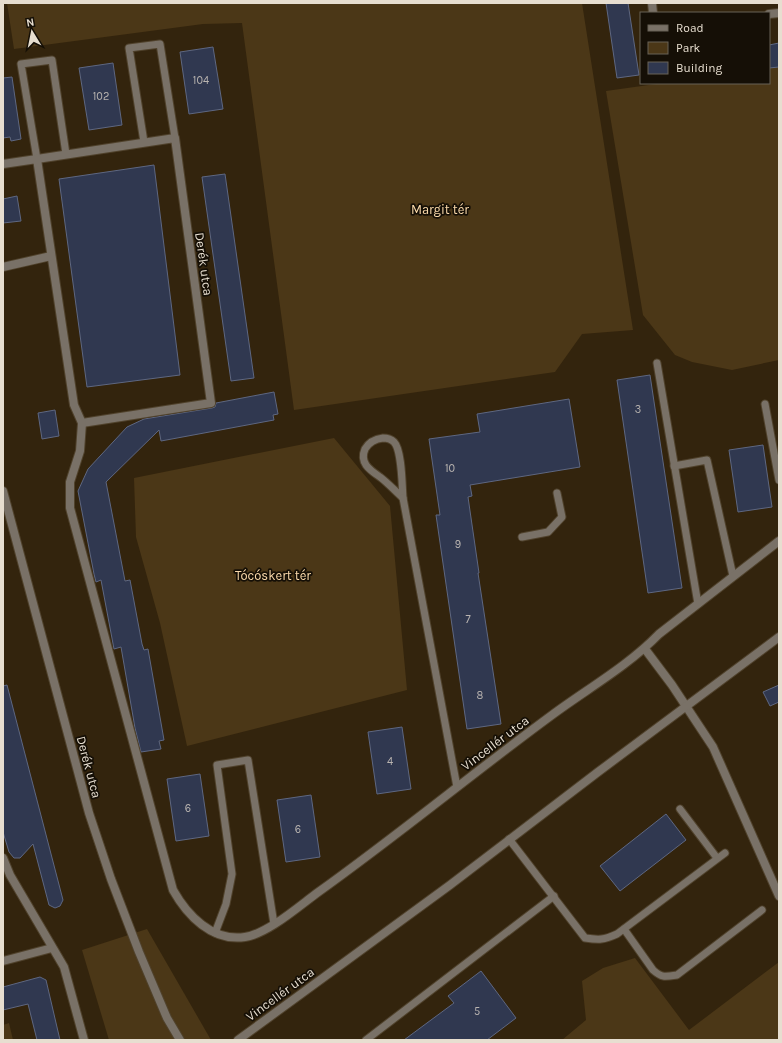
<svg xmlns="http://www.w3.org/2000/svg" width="782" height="1043" viewBox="0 0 782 1043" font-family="Karla,sans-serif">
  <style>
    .green { fill: #4b3717 }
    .building { fill: #303850; stroke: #5e6781 }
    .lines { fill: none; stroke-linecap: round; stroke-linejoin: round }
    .service-casing { stroke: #50422c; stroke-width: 9 }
    .minor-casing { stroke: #50422c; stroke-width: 10 }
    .service { stroke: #797167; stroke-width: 7 }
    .minor { stroke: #797167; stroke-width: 8 }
    .labels { text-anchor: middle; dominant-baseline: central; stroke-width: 3.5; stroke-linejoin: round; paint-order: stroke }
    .number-label { font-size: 11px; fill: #b9b4b0 }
    .park-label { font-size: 13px; fill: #fbdaab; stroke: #150f06 }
    .street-label { font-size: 13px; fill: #e7ded0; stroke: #150f06 }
  </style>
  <rect width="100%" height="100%" fill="#33240d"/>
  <g class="green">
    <path d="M7,3H582L633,330L582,334L555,372L294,410L242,23L203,24L14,49Z"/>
    <path d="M779,67V360L732,370L692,362L675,355L643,315L606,91L663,83H769V68Z"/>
    <path d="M334,438L390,506L407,690L187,746L160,623L136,537L134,478Z"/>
    <path d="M147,929L211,1040H109L82,950Z"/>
    <path d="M635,958L689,1030L779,962V1040H562L586,1020L582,981L603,968Z"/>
    <path d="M9,1023L13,1040H3V1025Z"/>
  </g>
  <g class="building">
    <path d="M606,3H628L639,75L617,78Z"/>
    <path d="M779,43V67L769,68V45Z"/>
    <path d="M213,47L223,109L189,114L180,52Z"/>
    <path d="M113,63L122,125L89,130L79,68Z"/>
    <path d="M12,77L21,139L11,141L10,137L3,138V78Z"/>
    <path d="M154,165L180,375L87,387L59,179Z"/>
    <path d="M225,174L254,378L231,381L202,177Z"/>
    <path d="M17,196L21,221L3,223V199Z"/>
    <path d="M650,375L682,588L648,593L617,380Z"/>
    <path d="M274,392L278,414L273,415L274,420L161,441L159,430L106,482L125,581L130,580L142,644L144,650L148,649L164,740L159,741L161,749L141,752L135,728L121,647L114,649L101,580L96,582L94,574L78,491L88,469L127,427L144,419L212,408L215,407L216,403Z"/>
    <path d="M569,399L580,467L470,485L472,496L468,497L479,573H478L501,724L467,729L436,515H440L429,439L480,432L477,414Z"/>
    <path d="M55,410L59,436L42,439L38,413Z"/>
    <path d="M763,445L772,507L738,512L729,450Z"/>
    <path d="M7,685L63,900L60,906L55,908L49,905L33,844L20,858H14L9,852L3,832V686Z"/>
    <path d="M779,685V702L770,706L763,692Z"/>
    <path d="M402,727L411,789L377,794L368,732Z"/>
    <path d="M200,774L209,836L176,841L167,779Z"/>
    <path d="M311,795L320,857L286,862L277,800Z"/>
    <path d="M666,814L686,840L620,891L600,866Z"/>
    <path d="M481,971L516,1018L487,1040H404L454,1003L448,996Z"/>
    <path d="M40,977L46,980L60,1040H37L28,1004L3,1010V987Z"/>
  </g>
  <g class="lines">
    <g class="service-casing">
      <g id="service">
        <path d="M144,142L129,48L160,44L175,138"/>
        <path d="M37,159L21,64L52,60L66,154"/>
        <path d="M657,363L698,604"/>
        <path d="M765,404L779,480"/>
        <path d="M383,438C387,438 391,439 394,442C402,450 402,486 403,498C395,491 388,483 380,477C370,470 359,463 365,449C369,442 375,439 383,438Z"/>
        <path d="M674,466L707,460L733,576"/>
        <path d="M403,498L457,787"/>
        <path d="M522,537L548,532L562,517L557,493"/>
        <path d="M680,809L717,858"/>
        <path d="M509,839L585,938C599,940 604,940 617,934L725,853"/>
        <path d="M624,929L653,970C662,978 665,977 677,975L762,910"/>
        <path d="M215,933L226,904L232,874L217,765L248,760L274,924"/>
        <path d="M366,1040L554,896"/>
      </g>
    </g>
    <g class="minor-casing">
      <g id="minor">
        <path d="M652,3L653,13"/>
        <path d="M769,14L779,13"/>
        <path d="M37,159L175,138L211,403L82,423"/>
        <path d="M3,164L37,159L74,405L82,423L80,451L70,482V508L173,890C187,915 212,942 245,937C267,934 298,907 317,893C397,836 473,773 552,715C587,689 628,666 659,634L779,541"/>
        <path d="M3,267L51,256"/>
        <path d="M3,491L89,813L111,879L139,952L167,1018L180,1040"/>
        <path d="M645,649L672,685L713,747L779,896"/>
        <path d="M3,858L10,875L64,967L84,1040"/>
        <path d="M3,961L52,948"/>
        <path d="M238,1040L450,885L598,772L779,637"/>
      </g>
    </g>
    <use href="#service" class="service"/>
    <use href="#minor" class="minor"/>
  </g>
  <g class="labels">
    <g class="number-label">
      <text x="201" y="80">104</text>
      <text x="101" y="96">102</text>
      <text x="638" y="409">3</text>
      <text x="450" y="468">10</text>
      <text x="458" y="544">9</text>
      <text x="468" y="619">7</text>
      <text x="480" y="695">8</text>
      <text x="390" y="761">4</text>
      <text x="188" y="808">6</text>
      <text x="298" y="829">6</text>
      <text x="477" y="1011">5</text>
    </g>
    <g class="park-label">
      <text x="440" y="209">Margit tér</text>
      <text x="273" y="575">Tócóskert tér</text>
    </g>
    <g class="street-label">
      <text transform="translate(204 264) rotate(82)">Derék utca</text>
      <text transform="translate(495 743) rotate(-37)">Vincellér utca</text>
      <text transform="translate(89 767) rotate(75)">Derék utca</text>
      <text transform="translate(280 994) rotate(-36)">Vincellér utca</text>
    </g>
  </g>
  <rect width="782" height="1043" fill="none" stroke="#e7ded0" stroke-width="8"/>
  <rect x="640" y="12" width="130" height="72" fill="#150f06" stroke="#696257"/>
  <rect x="648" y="25" width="20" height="6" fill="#797167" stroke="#696257"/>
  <text x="676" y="32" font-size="12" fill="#e7ded0">Road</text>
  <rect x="648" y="42" width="20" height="12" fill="#4b3717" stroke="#696257"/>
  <text x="676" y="52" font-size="12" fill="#e7ded0">Park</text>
  <rect x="648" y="62" width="20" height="12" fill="#303850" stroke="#696257"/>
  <text x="676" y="72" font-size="12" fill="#e7ded0">Building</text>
  <g transform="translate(32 32) rotate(350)" stroke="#150f06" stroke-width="3" paint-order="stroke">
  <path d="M0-3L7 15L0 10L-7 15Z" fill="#e7ded0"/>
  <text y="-6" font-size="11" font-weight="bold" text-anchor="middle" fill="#e7ded0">N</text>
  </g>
</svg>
